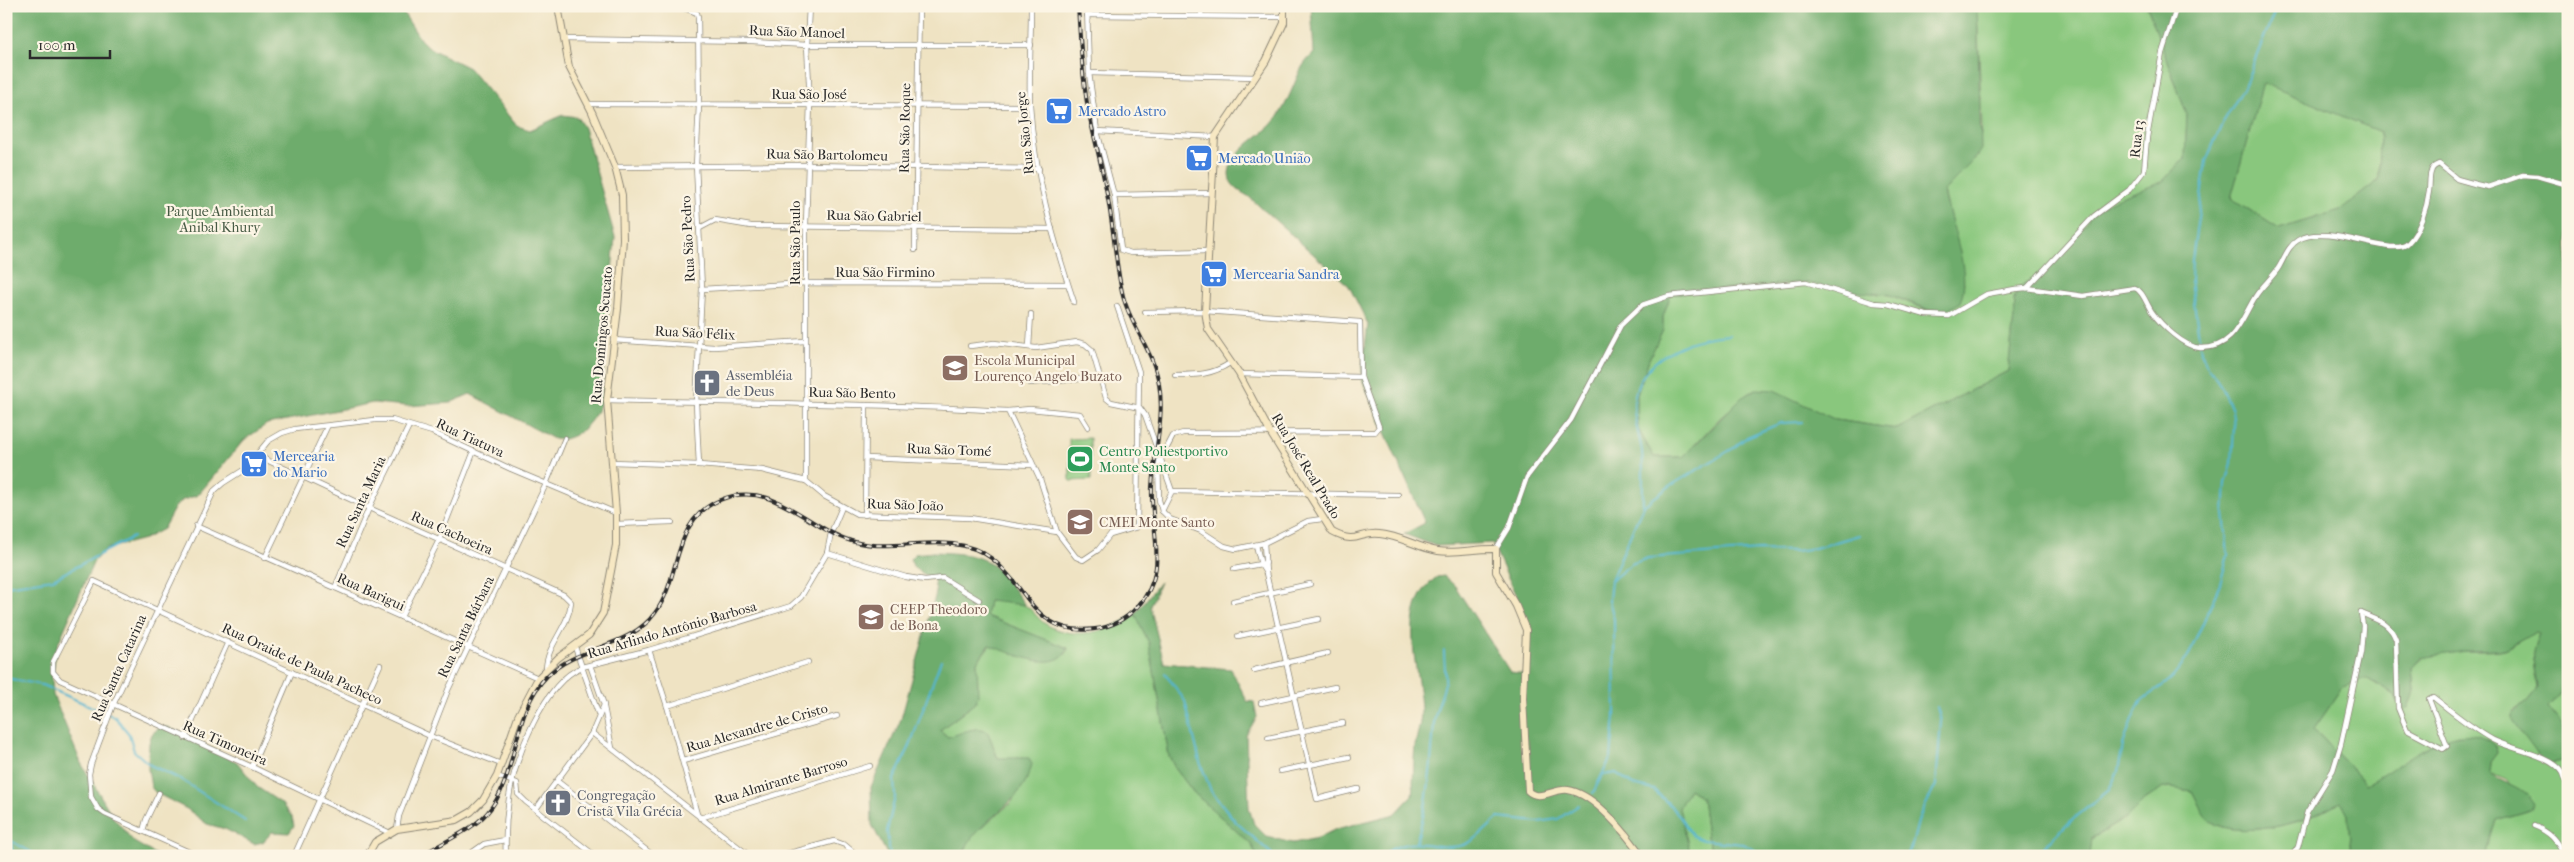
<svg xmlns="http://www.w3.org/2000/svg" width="2574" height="862" viewBox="0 0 2574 862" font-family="'IM FELL French Canon',serif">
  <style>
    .green { fill: #89c77d; stroke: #5a7954 }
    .forest { fill: #6eac6c; stroke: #4c6c4c; fill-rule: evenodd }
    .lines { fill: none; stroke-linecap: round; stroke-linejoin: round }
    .stream { stroke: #54b6d2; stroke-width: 2 }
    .street-casing { stroke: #8d8777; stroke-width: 6 }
    .secondary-casing { stroke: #8d8777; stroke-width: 8 }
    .street { stroke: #fff; stroke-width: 4.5 }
    .secondary { stroke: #f7e8c3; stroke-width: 6 }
    .rail-casing { stroke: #2b2b2b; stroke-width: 4 }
    .rail { stroke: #fcf5e5; stroke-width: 2; stroke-dasharray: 5.5; stroke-linecap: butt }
    .labels { text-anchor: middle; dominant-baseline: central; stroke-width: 4.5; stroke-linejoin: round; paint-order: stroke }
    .street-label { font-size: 14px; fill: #2b2b2b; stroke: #fcf5e5 }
    .shop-label { font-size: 14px; fill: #366cbe; stroke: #fcf5e5; text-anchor: start }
    .park-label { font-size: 14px; fill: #475a44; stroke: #fcf5e5 }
    .education-label { font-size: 14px; fill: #785e54; stroke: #fcf5e5; text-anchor: start }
    .worship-label { font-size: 14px; fill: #5b616d; stroke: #fcf5e5; text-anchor: start }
    .leisure-label { font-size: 14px; fill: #27864d; stroke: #fcf5e5; text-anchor: start }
  </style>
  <rect width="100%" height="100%" fill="#fcf5e5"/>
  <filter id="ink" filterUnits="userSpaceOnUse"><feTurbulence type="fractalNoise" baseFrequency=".02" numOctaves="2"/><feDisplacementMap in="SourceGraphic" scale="10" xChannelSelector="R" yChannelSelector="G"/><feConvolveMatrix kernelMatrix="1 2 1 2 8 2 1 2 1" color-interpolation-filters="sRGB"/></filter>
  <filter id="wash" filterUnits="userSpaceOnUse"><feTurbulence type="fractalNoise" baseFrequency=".0096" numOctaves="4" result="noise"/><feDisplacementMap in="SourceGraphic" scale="20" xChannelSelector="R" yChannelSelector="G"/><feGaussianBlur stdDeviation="1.12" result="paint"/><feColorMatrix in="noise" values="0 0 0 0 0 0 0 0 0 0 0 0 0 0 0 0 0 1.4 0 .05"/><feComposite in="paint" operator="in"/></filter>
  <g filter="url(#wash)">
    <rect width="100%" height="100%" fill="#efe3c3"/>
    <g class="green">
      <path d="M1977,6H2147L2187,115L2185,158L2162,182L2082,228L2058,260L2018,288L2014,299L2015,308L2008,371L1897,429L1836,420L1751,391L1720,418L1683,457H1654L1638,429L1637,395L1649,359L1663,330V317L1670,294L1803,282L1890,295L1927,310L1964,284L1958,249L1944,191L1967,164L1977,157L1982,128Z"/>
      <path d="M2263,82L2380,132L2379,180L2340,210L2279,229L2231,198Z"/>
      <path d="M1090,438L1091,480L1070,481L1069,439Z"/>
      <path d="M989,601C999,602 1014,601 1024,605C1031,607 1037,618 1044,623C1074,642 1109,632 1135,614L1149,643L1169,756L1175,768L1194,793L1251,844L1257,856H963L971,836L1011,803L1027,779L1022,757L1011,760L998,758L988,733L948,737L940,730L968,709L978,687L977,662L990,645L1034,660L1066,654L1068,648L986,616Z"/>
      <path d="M2536,632L2539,633L2533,652L2538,688L2524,705L2514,711C2525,731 2539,781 2568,756V856H2485L2496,820L2533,809L2506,780L2489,773L2490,762L2497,752L2495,746L2458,735L2430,745L2382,777L2366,784L2314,729L2343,687L2366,678L2395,695L2397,701L2414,691L2412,667C2426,644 2482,655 2505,649C2516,645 2525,636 2536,632Z"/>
      <path d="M2568,684V733L2548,707Z"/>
      <path d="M2163,787L2192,791C2197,799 2201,811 2207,818C2226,839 2287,827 2310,817C2320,813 2330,806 2341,801L2348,814L2351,856H2090L2091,839L2126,818L2141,803Z"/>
      <path d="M1689,789L1702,798L1707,837L1713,856H1691L1678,808Z"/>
    </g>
    <g class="forest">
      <path d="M6,6H399L420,39L429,48L469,68L517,126L530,130L563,115L577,117L584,128L615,237L601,402C594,421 577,442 554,439L470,394L450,403L407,406L373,403L267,424L244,440L198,495L183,500L175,507L163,529L144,539L106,549L94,561L57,646L52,677L53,695L81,763L113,817L134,842L158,856H6Z"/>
      <path d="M1311,6H1977L1981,149C1976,160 1954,179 1944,191C1949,222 1973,272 1960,302L1948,310L1935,312L1890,295L1850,291L1803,282L1671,294L1663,317V330L1649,359L1637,395L1638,429L1654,457H1683L1741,398L1756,389L1774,390L1836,420L1897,429L2008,371L2015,308L2014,299L2018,288L2058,260L2095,210L2113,200L2162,182L2185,158L2187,115L2147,6H2568V684L2548,707L2568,733V756L2562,761L2548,764L2540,759L2512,721V714L2524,705L2538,688L2533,652L2539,633L2536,632L2507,648L2499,650L2466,651L2420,658L2412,667L2414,691L2408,708L2403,710L2395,695L2366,678L2343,687L2314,729L2366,784C2398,769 2448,720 2485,739C2492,742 2495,745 2497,753L2490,762L2489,773C2506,786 2522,784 2535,805L2533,809L2496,820L2485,856H2351L2348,815L2341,802C2330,806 2320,813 2309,817C2285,827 2228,839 2207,818C2201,812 2197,799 2192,791L2163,787L2141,803L2126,818L2092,838L2090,856H1713L1707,837L1702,798L1689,789L1679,808L1691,856H1257L1251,844L1194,793L1175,768L1169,756L1149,643L1135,614L1160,582L1150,606L1164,663L1231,669L1247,701L1254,702L1257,717L1246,735L1249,808L1254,824L1267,837L1293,843L1318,838L1336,829L1395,814L1412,796C1414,779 1413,762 1415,746C1417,734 1421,723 1421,711C1420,669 1395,607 1437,577L1444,576L1455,586L1510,672L1527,674V620L1492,543L1436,546L1404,534L1425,523L1361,378L1368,324L1349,286L1248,196C1239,191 1229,185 1229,174C1230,153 1258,138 1271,125C1285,111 1292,88 1300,71C1303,64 1309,58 1314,53ZM2263,83L2380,132L2379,180L2340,210L2279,229L2231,198Z"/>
      <path d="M933,552C989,554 993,560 1025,605L989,601L986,616L1068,648C1057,676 1010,652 989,645L977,662L978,696L975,703L940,730L948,737C958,735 981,722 988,733C992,740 994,751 998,758H1029L1032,764C1022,810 974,817 963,856H888L872,825L871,787L901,719L936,593L934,580L914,568L910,559L915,554Z"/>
      <path d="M168,727L237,762L257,787L281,803L292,817L294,826L289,833L272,832L263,842L254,844L225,829L207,824L187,809L156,793L151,787L148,769L149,743L152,734L159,728Z"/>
    </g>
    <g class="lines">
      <g class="stream">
        <path d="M1643,506C1642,488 1644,470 1642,452C1640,436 1633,420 1634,403C1637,358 1690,337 1729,335"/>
        <path d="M1613,579L1631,564L1648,558L1759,550L1796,551L1815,548L1859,535"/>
        <path d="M6,586L53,579L133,537"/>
        <path d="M1165,673L1185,701L1200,762L1211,791L1236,822L1274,856"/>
        <path d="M6,678L42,685L115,717L129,734L134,751L150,765L180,779L245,821"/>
        <path d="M1603,775L1616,773L1633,785L1654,790L1675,810L1693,836L1703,840L1744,844L1765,856"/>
        <path d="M1593,793L1611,757L1615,717L1614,619L1609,600L1611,580L1643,506L1670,486L1732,449L1747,437L1781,423L1802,422"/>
        <path d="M6,838L38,856"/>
        <path d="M11,842L13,856"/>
        <path d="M1416,842C1429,803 1431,764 1434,724C1435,710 1443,696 1445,682C1446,672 1444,661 1444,651"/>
        <path d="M890,856L887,831L895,797L894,779L909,748L941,660"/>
        <path d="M1381,856C1415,829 1442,856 1468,843C1479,838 1489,826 1498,818L1538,822L1558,819L1579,805"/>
        <path d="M1907,856L1912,845L1919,818L1936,785L1941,721L1937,707"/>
        <path d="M2035,856L2066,825L2109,790L2118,771L2123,745L2132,719L2142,700L2169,681L2188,657L2220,584L2228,555L2224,513L2226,483L2232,463L2234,426L2232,410L2223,389L2206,364L2201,352L2191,280L2192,260L2206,161L2222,124L2243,89L2277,6"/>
      </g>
    </g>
  </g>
  <g filter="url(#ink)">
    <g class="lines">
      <g class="street-casing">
        <g id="street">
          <path d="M679,6L697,13L698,17L699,105L696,165L702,289L696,403L699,465"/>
          <path d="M1031,6C1031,39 1029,73 1030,105C1034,172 1053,239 1074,302"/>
          <path d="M1087,6L1089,73L1097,131L1114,195L1121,250L1131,253L1208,251"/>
          <path d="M1087,15L1284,17"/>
          <path d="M1201,15L1202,6"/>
          <path d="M563,39L752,42L807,45H1031"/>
          <path d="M1089,73L1256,77"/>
          <path d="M588,104L1030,106"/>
          <path d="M1097,131L1215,137"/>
          <path d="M615,167L806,165L1039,169"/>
          <path d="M1114,195L1211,193"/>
          <path d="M700,228L715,220L751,226L1052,229"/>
          <path d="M915,250L919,6"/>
          <path d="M2027,288L2094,216L2129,190L2144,171L2147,137L2162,53L2177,6"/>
          <path d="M702,289L806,283L1067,284"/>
          <path d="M1145,312L1205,311L1360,322L1361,377L1379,427L1375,432L1183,433L1173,436L1161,459"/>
          <path d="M613,340L714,347L805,341"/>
          <path d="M970,346L994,343L1036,348L1077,342L1085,344L1092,350L1106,398L1111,402L1140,408L1145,415L1172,491L1398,495"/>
          <path d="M1029,347L1031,314"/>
          <path d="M1239,374L1361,377"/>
          <path d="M1175,375C1197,375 1212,375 1230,363"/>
          <path d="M1030,383L1081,379"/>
          <path d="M607,400C741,403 875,403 1008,411L1030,409L1080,414L1088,427"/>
          <path d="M1008,411L1040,479L1057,532L1076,557L1083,560L1098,550L1110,535L1137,527L1139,372L1117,306"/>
          <path d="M1158,454L1159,500L1162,511L1170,519L1201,531L1224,546L1236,549L1264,543L1308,521L1322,519"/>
          <path d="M256,455L369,508L564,595L571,602C569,627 547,644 546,669"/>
          <path d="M866,458L1032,465"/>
          <path d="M612,462L699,465L762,470L806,481L824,496L857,514L970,518L1057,532"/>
          <path d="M806,481V225L810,103L807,45L809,6"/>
          <path d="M1162,511L1172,491"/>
          <path d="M865,515L866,405"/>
          <path d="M616,524L672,522"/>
          <path d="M196,526L538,678"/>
          <path d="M1264,543L1266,573L1317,799L1358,789"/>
          <path d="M1256,545L1261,565L1266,573"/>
          <path d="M1496,549L1509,528L1527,477L1571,420L1621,325L1642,305L1669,296L1806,282L1874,303L1888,304L1926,315L1949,316L1987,294L2015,289L2027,288L2083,296L2135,288C2143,291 2147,305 2152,312C2161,325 2184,347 2200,348C2236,349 2242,316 2257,294C2264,284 2273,277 2279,267C2285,257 2288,246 2298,240C2328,222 2394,259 2408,243C2420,231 2427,207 2429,191C2430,184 2429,177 2431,172C2432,167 2435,166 2439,164L2457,179L2475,184L2488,187L2523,175L2537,176L2568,185"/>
          <path d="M827,553L906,577L925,580L943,578L979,600"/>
          <path d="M265,558L327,427"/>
          <path d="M1234,569L1266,563"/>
          <path d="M335,588L369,508L409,426"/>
          <path d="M1233,601L1310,584"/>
          <path d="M2361,613C2376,620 2390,622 2396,640L2398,708L2407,730L2443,749L2447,746L2429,699L2433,697C2452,712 2471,728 2493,740C2510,749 2553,755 2563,773C2565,777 2566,783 2568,788"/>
          <path d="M401,617L439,540L474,451"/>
          <path d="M1238,636L1319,619"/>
          <path d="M575,647L599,716"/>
          <path d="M649,650L667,706L697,814"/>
          <path d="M1254,670L1328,653"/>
          <path d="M1261,703L1335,687"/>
          <path d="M667,706L808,662"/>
          <path d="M604,707L612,748"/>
          <path d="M592,733L750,856"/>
          <path d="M185,738L228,642"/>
          <path d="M1268,738L1343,723"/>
          <path d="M683,761L837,716"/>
          <path d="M252,767L292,672"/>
          <path d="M1280,771L1349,757"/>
          <path d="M497,776L517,783L518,794L526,802L593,854"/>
          <path d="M557,781L654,856"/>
          <path d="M536,809L592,733L604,705L590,665"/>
          <path d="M700,818L870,766"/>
          <path d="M2534,826C2550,832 2557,840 2564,856"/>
          <path d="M397,829L399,816L448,690L546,484L565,438"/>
          <path d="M143,831L146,820L159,793"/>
          <path d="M390,833L252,767L60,680L53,672V662L94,581L430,736L501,764"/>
          <path d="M198,856L105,814L98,809L91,797L89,774L91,764L113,705L214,491L223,483L245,469L268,441L282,433L295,429L375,420H392L432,432L511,469L616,513"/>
          <path d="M294,856L380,665"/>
          <path d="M467,856L484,844L505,840"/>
          <path d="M506,856C505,837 506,817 509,798C514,759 544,682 582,667L649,650L791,606L801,597L827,553L831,533L842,507"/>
          <path d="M779,856L834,841L845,845L858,856"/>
          <path d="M2292,856L2298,847L2307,812L2333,770L2341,744L2361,652L2363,626L2361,613"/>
        </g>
      </g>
      <g class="secondary-casing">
        <g id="secondary">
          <path d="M1284,6V23L1266,61L1215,137L1205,311L1208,329L1239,374L1271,434L1332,532C1358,546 1359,531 1380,534C1401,536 1418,548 1438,551C1457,554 1477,548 1496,549V572L1516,606L1526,630L1523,698L1528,791C1539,802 1554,788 1568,790C1595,794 1627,835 1642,856"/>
          <path d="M367,856L375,842L397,829L457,820L471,812L483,800L497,776L518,716L538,678L558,658L589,635L603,613L616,545V513L607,400L618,309L623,239L622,195L615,167L592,112L569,67L558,6"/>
        </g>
      </g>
      <use href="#street" class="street"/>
      <use href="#secondary" class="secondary"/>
      <g class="rail-casing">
        <path id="rail" d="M421,856C443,841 469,833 487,813C519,777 511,712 547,676C578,645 629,649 655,613C682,577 671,520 720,500C775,477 810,533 859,543C901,552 954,530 991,558C1029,587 1034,637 1095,629C1111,627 1126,619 1137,607C1171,571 1150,531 1152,487C1154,453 1165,417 1159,384C1154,352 1131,327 1123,296C1115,263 1114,228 1107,194C1102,166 1094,138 1088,109C1082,75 1080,41 1078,6"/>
      </g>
      <use href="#rail" class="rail"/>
    </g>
  </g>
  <defs>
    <g id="supermarket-square" transform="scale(1.4375)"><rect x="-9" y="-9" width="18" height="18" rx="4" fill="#3f7fe0" stroke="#fcf5e5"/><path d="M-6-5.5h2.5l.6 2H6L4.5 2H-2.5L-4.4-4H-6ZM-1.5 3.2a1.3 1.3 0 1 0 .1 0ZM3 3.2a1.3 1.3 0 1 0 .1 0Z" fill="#fff"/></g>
    <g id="school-square" transform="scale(1.4375)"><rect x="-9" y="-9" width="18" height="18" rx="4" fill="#8d6e63" stroke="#fcf5e5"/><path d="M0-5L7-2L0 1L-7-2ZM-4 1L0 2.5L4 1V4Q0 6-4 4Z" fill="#fff"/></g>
    <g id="church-square" transform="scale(1.4375)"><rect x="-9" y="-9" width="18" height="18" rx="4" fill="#6b7280" stroke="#fcf5e5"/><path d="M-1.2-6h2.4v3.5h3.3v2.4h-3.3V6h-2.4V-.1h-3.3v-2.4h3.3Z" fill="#fff"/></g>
    <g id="stadium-square" transform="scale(1.4375)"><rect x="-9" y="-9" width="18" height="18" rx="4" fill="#2e9e5b" stroke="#fcf5e5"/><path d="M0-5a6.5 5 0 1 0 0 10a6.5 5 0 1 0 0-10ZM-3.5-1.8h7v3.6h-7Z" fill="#fff"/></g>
  </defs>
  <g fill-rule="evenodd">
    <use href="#supermarket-square" x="1059" y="111"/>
    <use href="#supermarket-square" x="1199" y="158"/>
    <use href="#supermarket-square" x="1214" y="274"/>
    <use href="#school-square" x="955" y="368"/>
    <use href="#church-square" x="707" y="383"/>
    <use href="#stadium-square" x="1080" y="459"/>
    <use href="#supermarket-square" x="254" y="464"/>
    <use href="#school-square" x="1080" y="522"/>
    <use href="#school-square" x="871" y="617"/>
    <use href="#church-square" x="558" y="803"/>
  </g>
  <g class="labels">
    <g class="street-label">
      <text transform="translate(797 32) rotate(2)">Rua São Manoel</text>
      <text x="809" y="94">Rua São José</text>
      <text transform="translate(905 128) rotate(-89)">Rua São Roque</text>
      <text transform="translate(1025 133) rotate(-96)">Rua São Jorge</text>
      <text transform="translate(2137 139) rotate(-83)">Rua 13</text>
      <text transform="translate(827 155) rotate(1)">Rua São Bartolomeu</text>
      <text transform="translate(874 216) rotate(1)">Rua São Gabriel</text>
      <text transform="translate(688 239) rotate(-93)">Rua São Pedro</text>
      <text transform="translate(795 243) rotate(-90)">Rua São Paulo</text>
      <text x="885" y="272">Rua São Firmino</text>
      <text transform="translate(695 333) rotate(3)">Rua São Félix</text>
      <text transform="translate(602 335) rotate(-85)">Rua Domingos Scucato</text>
      <text transform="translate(852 393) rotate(1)">Rua São Bento</text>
      <text transform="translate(470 438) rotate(25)">Rua Tiatuva</text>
      <text transform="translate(949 450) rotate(2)">Rua São Tomé</text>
      <text transform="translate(1306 466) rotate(59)">Rua José Real Prado</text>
      <text transform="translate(361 502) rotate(-65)">Rua Santa Maria</text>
      <text transform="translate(905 505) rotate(2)">Rua São João</text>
      <text transform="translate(452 533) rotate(24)">Rua Cachoeira</text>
      <text transform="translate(371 592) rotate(24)">Rua Barigui</text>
      <text transform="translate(466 627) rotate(-64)">Rua Santa Bárbara</text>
      <text transform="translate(672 630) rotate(-16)">Rua Arlindo Antônio Barbosa</text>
      <text transform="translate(302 664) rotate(25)">Rua Oraide de Paula Pacheco</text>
      <text transform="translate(119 668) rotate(-66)">Rua Santa Catarina</text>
      <text transform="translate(757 728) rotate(-16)">Rua Alexandre de Cristo</text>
      <text transform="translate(225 743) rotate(24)">Rua Timoneira</text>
      <text transform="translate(781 781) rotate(-17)">Rua Almirante Barroso</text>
    </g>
    <g class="shop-label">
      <text x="1078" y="111">Mercado Astro</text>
      <text x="1218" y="158">Mercado União</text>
      <text x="1233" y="274">Mercearia Sandra</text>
      <text x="273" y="456">Mercearia<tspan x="273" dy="16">do Mario</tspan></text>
    </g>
    <g class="park-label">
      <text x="220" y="211">Parque Ambiental<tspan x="220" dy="16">Anibal Khury</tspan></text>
    </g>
    <g class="education-label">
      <text x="974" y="360">Escola Municipal<tspan x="974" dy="16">Lourenço Angelo Buzato</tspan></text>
      <text x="1099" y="522">CMEI Monte Santo</text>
      <text x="890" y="609">CEEP Theodoro<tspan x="890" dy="16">de Bona</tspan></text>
    </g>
    <g class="worship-label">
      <text x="726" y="375">Assembléia<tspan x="726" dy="16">de Deus</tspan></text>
      <text x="577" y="795">Congregação<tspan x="577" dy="16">Cristã Vila Grécia</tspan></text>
    </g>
    <g class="leisure-label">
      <text x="1099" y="451">Centro Poliestportivo<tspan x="1099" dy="16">Monte Santo</tspan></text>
    </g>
  </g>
  <rect width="2574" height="862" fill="none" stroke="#fcf5e5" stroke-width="25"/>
  <path d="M30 50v8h80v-8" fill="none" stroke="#2b2b2b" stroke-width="2.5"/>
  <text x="38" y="50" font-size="15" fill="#2b2b2b" stroke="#fcf5e5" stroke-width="4" paint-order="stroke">100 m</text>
</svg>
